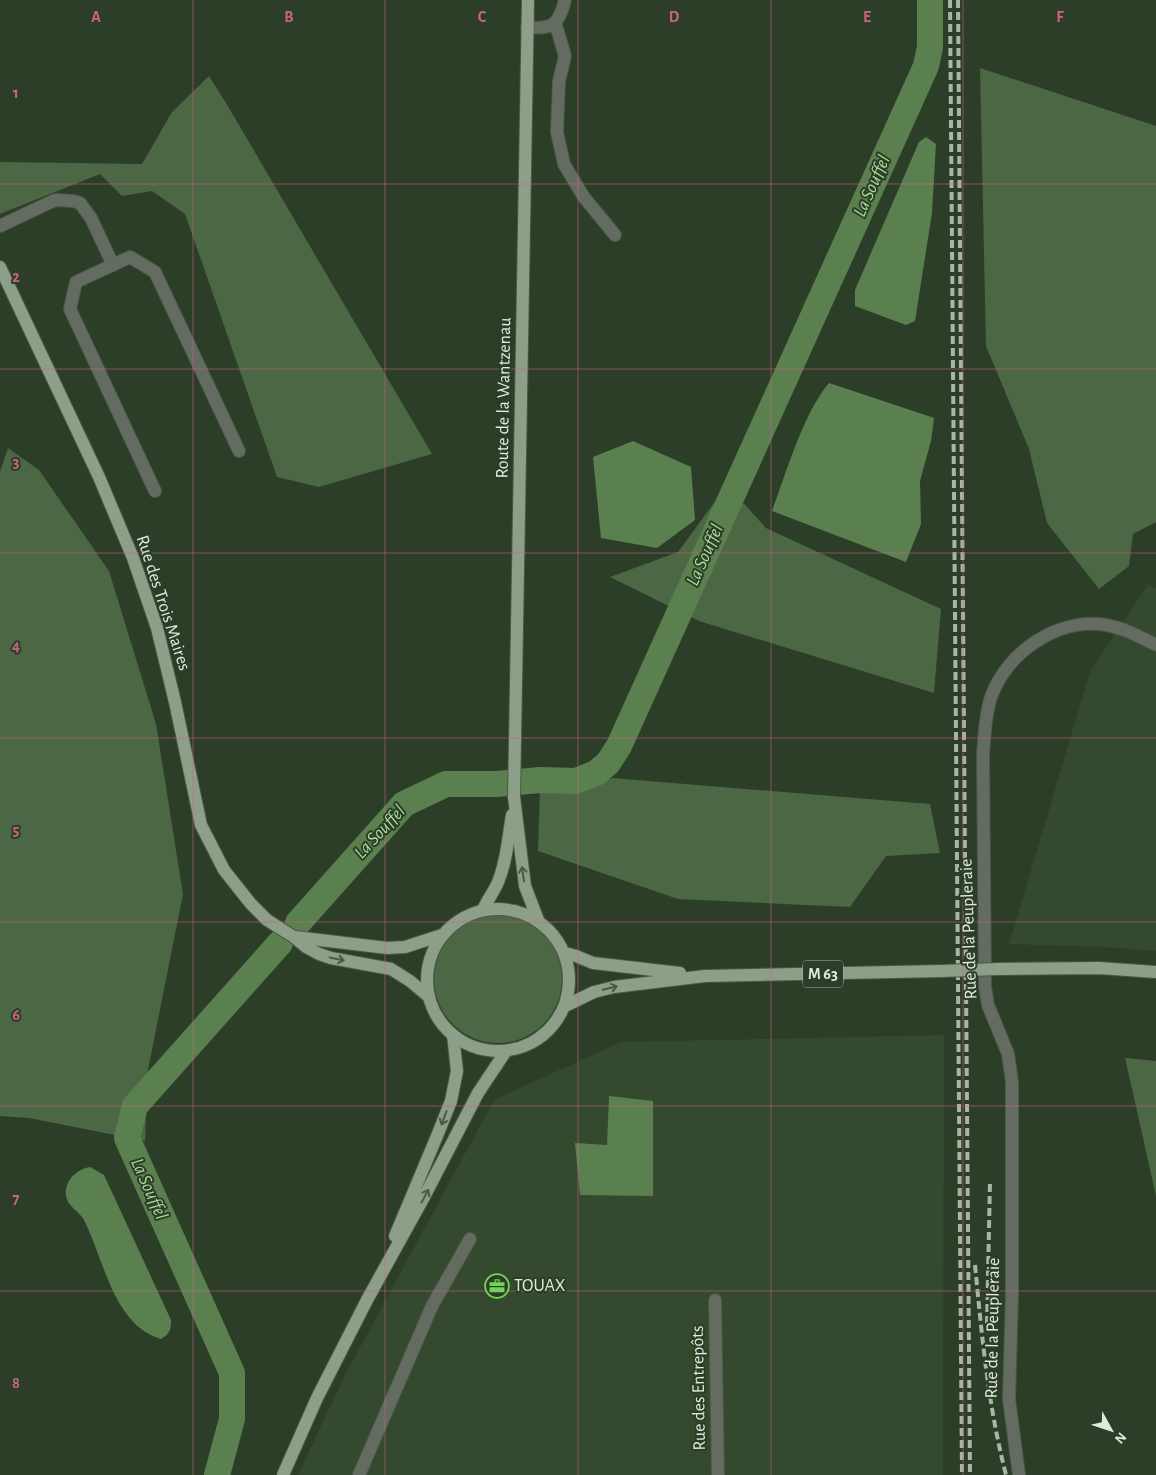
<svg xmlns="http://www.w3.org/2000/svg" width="1156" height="1475" viewBox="0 0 1156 1475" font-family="'Alegreya Sans',sans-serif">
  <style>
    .built { fill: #34492e }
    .green { fill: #4b6743 }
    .water { fill: #5b8050 }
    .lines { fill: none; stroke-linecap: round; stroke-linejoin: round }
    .river { stroke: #5b8050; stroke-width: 26 }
    .minor-casing { stroke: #495a44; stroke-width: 14 }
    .major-casing { stroke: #495a44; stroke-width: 14 }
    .minor { stroke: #646c61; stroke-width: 12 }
    .major { stroke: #8e9f89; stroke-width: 12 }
    .rail { stroke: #a8b6a5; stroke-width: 4; stroke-dasharray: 8 4; stroke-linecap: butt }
    .major-bridge-casing { stroke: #495a44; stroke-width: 14; stroke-linecap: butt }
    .major-bridge { stroke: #8e9f89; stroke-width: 12 }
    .oneway { stroke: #495b44 }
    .grid { fill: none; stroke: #cc6288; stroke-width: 1; stroke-opacity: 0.55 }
    .labels { text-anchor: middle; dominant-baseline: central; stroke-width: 4; stroke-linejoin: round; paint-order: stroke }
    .shield { fill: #2c3e27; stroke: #aab7a6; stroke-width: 1 }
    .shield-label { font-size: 16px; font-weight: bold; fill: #e0ebdd }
    .street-label { font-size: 18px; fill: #e0ebdd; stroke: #2c3e27 }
    .poi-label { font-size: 18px; fill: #e0ebdd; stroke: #2c3e27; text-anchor: start }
    .water-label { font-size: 19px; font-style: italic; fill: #a7df97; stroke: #2c3e27 }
    .grid-label { font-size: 16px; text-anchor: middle; font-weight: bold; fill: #cc6288; stroke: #2c3e27; stroke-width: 4; stroke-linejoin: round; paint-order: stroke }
  </style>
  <rect width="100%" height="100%" fill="#2c3e27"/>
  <g class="built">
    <path d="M1148,584L1156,588V951L1102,947L1009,944L1090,672Z"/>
    <path d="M944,1035L943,1475H298L344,1377L494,1100L621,1042Z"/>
  </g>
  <g class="green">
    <path d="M980,68L1156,126V522L1133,534L1129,566L1099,589L1047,523L1029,449L986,346Z"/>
    <path d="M209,76L226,103L432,454L319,487L277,477L185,214L152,191L122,196L100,174L0,214V162L142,164L172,112Z"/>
    <path d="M8,448L39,470L109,571L156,724L183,894L148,1070L145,1141L29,1118L0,1116V472Z"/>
    <path d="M727,485L766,528L941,609L934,693L699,621L610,577L678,552Z"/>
    <path d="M613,778L930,804L940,853L886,856L850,907L678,899L538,851L540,788Z"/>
    <circle cx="498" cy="979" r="64"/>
    <path d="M1125,1058L1156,1061V1196Z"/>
  </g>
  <g class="water">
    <path d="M926,137L936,144L932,213L915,321L906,325L855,306V290L919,142Z"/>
    <path d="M829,383L934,418L931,441L920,481L921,524L906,562L772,511C786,473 804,412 829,383Z"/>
    <path d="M633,441L691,467L695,520L657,548L601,538L593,457Z"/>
    <path d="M609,1096L653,1101V1196L580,1195L575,1143L607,1145Z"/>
    <path d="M90,1167L104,1175L171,1320C171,1329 170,1334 161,1339C113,1325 104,1259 84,1220C79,1211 68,1207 66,1196C64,1181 77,1169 90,1167Z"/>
  </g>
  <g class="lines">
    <g class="river">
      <path d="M298,923L404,804L446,784H497L540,780L576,781L596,773L608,763L619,746L926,66L930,47V0"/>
      <path d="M217,1475L232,1419V1373L127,1138L135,1106L280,943"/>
    </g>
    <g class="minor-casing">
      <g id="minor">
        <path d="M555,22L565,56L559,81L557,132L564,164L583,196L615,235"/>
        <path d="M527,27C553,30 559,24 565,0"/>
        <path d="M0,226L55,200L73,201L80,203L91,218L113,265"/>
        <path d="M155,491L70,309L76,282L130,257L155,272L239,451"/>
        <path d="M715,1300L718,1475"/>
        <path d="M359,1475L432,1306L470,1239"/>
        <path d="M1019,1475L1009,1399L1012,1294V1082L1008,1054L988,1005L985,987L983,753C985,734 985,715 991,697C1007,652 1058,617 1106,625C1124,628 1140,637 1156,645"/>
      </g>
    </g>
    <g class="major-casing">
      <g id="major">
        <path d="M528,0L514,797L525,886L538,920"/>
        <path d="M0,267L99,477L133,558L157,628L175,702L201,825L224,870L251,904L267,920L294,937L306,947L319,954L331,958L391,969L410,981L428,996"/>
        <circle cx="498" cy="980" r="71"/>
        <path d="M483,910C487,900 494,892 498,882C507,861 508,837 512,815"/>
        <path d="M295,937L387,948L405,947L442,935"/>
        <path d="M565,953L576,956L593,963L680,973"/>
        <path d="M998,969L1099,968L1156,972"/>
        <path d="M565,1006L594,992L614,987L705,976L941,971"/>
        <path d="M395,1236L437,1136L451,1101L457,1071L453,1035"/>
        <path d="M283,1475L317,1398L367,1300L424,1197L478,1093L506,1051"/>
      </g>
    </g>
    <use href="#minor" class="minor"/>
    <use href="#major" class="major"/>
    <g class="rail">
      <path d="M950,0L962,1475"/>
      <path d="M958,0L970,1475"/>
      <path d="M975,1265C982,1337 988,1405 1006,1475"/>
      <path d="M987,1324L990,1181"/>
    </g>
    <g class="major-bridge-casing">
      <path id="major-bridge" d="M941,971L998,969"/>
    </g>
    <use href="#major-bridge" class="major-bridge"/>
  </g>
  <defs><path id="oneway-shaft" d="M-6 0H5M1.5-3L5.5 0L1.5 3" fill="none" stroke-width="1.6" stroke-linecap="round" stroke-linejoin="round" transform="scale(1.25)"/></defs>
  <g class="oneway">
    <use href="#oneway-shaft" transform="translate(523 874) rotate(-98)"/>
    <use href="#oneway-shaft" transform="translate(337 959) rotate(12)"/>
    <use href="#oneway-shaft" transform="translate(610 988) rotate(-13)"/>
    <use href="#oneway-shaft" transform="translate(444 1118) rotate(110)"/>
    <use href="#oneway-shaft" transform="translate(425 1196) rotate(-62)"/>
  </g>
  <path class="grid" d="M193,0V1475M385,0V1475M578,0V1475M771,0V1475M963,0V1475M0,184H1156M0,369H1156M0,553H1156M0,738H1156M0,922H1156M0,1106H1156M0,1291H1156"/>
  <defs>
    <g id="office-ring" transform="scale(1.25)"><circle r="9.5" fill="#2c3e27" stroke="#77d25a" stroke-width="1.5"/><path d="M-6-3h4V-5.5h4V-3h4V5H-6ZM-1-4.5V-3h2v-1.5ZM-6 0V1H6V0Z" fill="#77d25a"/></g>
  </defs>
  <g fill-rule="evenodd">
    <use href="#office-ring" x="497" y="1286"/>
  </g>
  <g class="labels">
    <rect class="shield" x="803" y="960.5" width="40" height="27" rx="4"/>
    <g class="shield-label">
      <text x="823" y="974">M 63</text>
    </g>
    <g class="street-label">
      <text transform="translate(504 398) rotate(-89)">Route de la Wantzenau</text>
      <text transform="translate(163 603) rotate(72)">Rue des Trois Maires</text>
      <text transform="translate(969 929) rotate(-92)">Rue de la Peupleraie</text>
      <text transform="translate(993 1328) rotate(-89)">Rue de la Peupleraie</text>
      <text transform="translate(699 1388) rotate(-91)">Rue des Entrepôts</text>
    </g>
    <g class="poi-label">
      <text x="514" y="1286">TOUAX</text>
    </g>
    <g class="water-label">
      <text transform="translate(872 186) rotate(-66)">La Souffel</text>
      <text transform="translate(705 555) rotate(-66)">La Souffel</text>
      <text transform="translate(380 832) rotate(-47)">La Souffel</text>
      <text transform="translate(149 1189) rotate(66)">La Souffel</text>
    </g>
  </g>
  <g class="grid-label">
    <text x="96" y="22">A</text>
    <text x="289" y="22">B</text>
    <text x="482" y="22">C</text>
    <text x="674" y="22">D</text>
    <text x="867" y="22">E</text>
    <text x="1060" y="22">F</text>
    <text x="16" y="98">1</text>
    <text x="16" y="282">2</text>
    <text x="16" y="467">3</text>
    <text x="16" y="651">4</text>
    <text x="16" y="835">5</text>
    <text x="16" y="1020">6</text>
    <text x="16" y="1204">7</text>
    <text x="16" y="1388">8</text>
  </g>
  <g transform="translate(1111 1430) rotate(130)" stroke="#2c3e27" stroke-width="4" paint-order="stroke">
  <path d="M0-4L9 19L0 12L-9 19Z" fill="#e0ebdd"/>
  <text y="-8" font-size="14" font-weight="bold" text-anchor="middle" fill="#e0ebdd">N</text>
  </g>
</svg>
